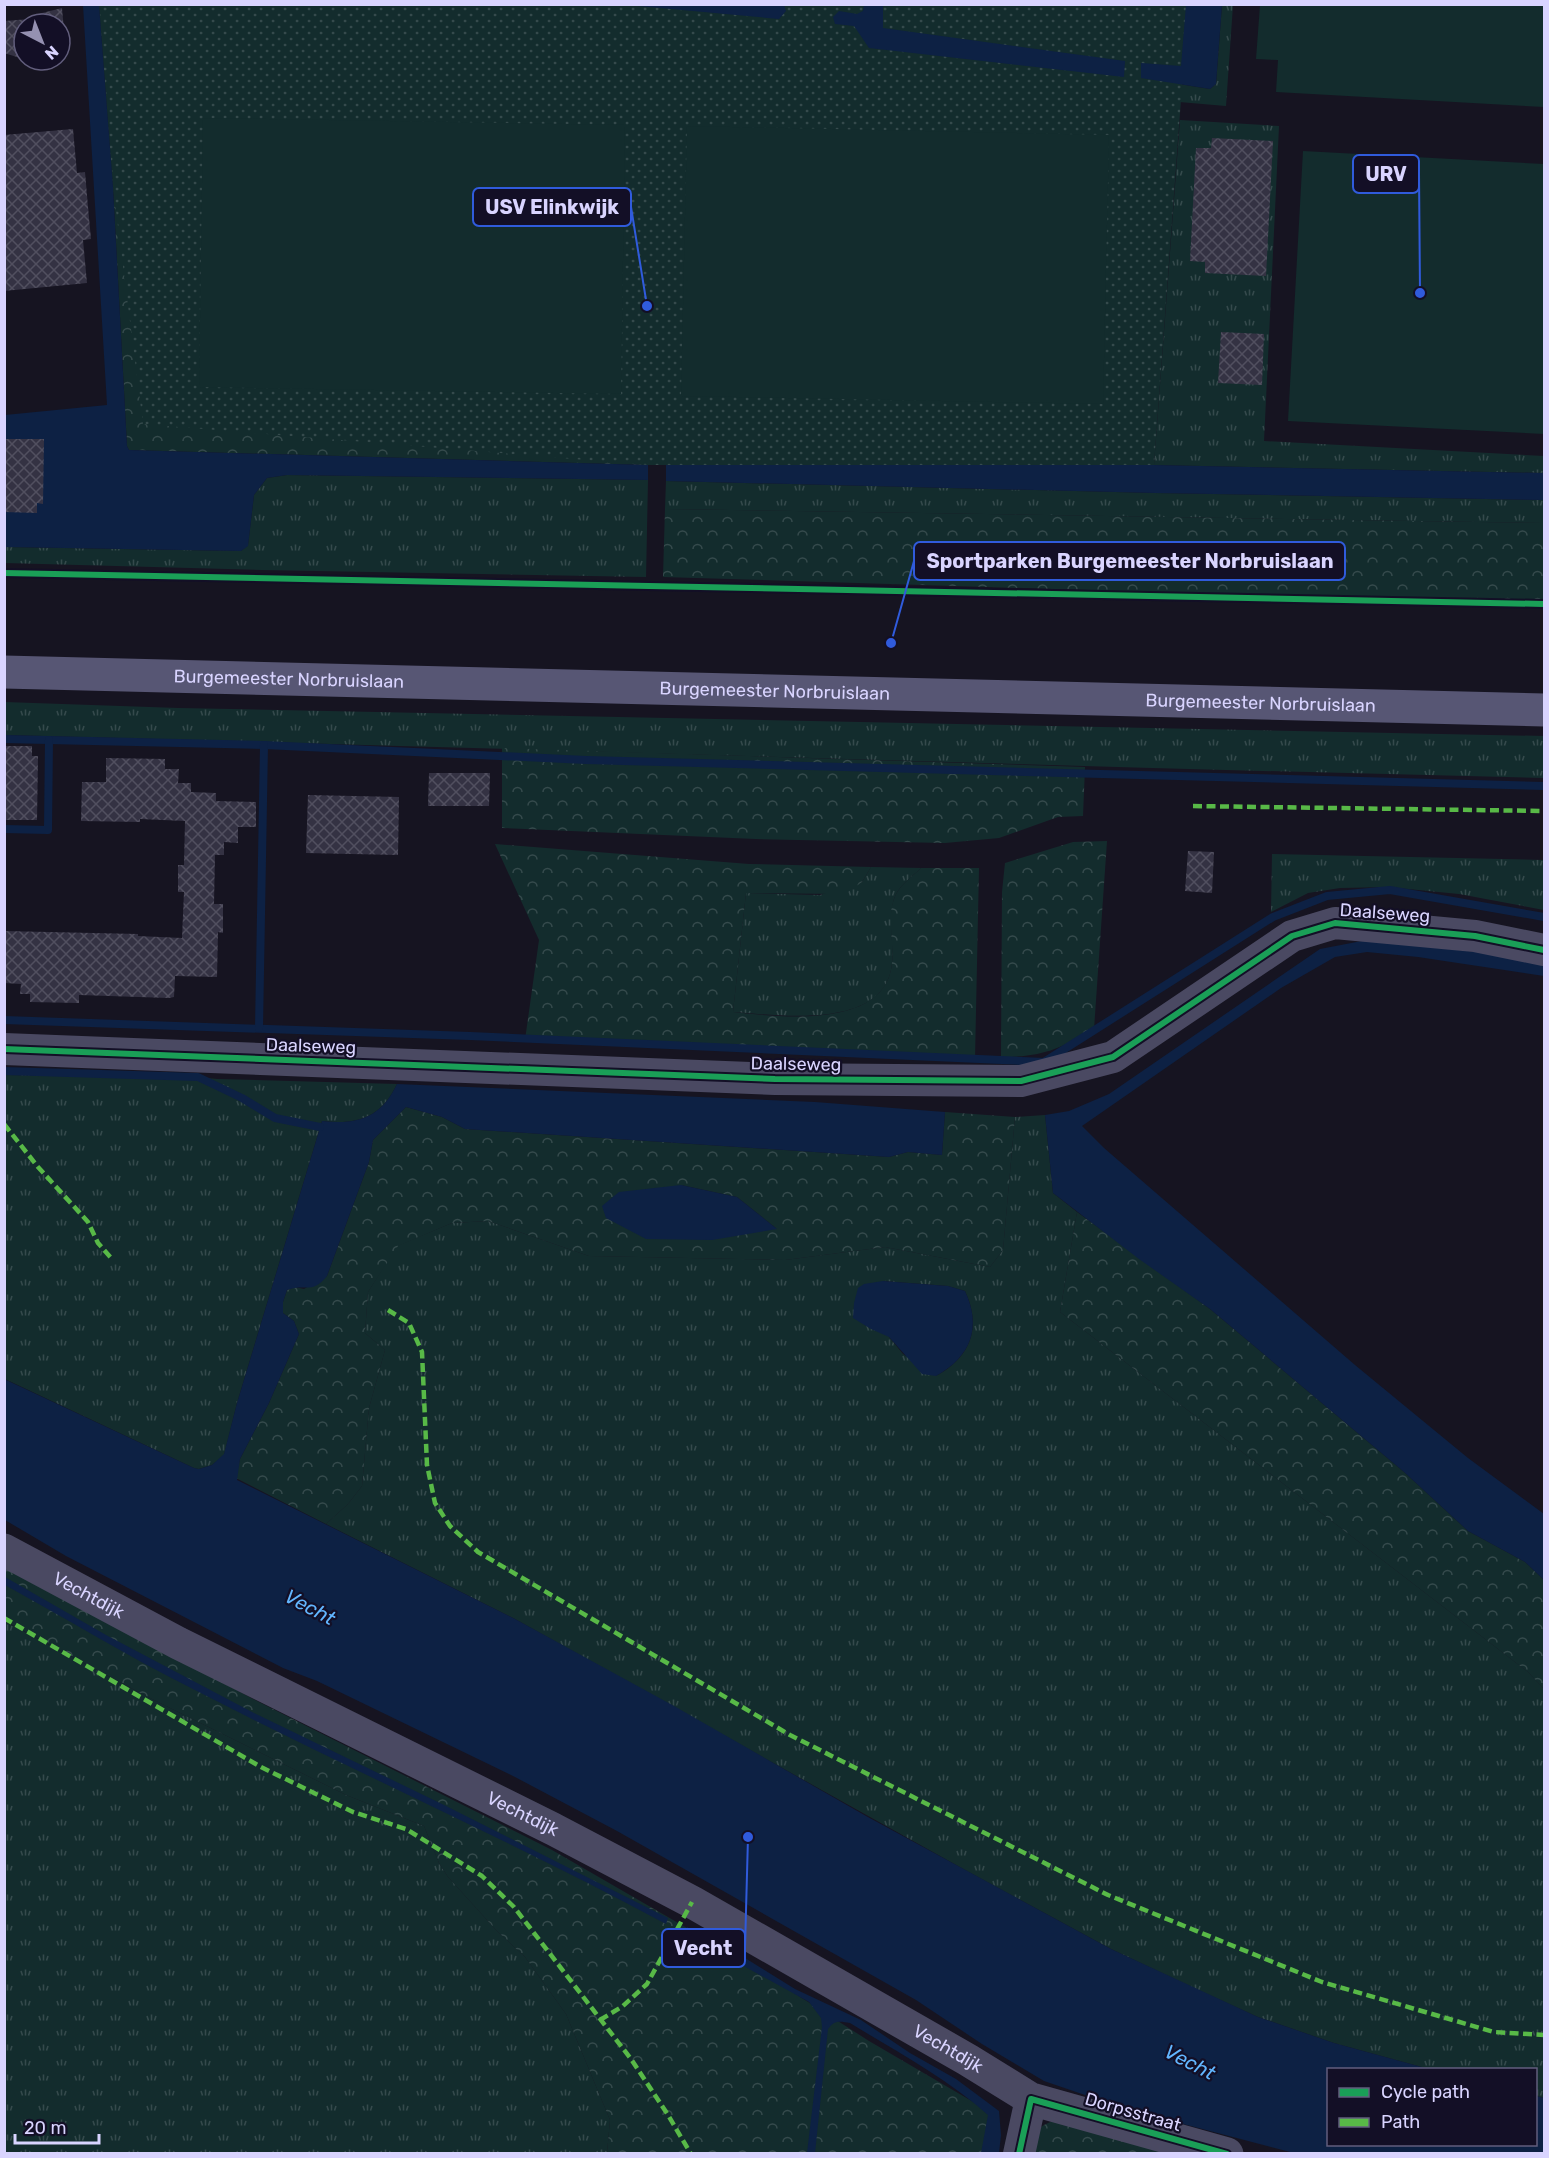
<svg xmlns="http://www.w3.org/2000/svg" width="1549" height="2158" viewBox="0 0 1549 2158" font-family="Rubik,sans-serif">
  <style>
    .grass { fill: url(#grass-tufts); fill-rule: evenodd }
    .forest { fill: url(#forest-crowns); fill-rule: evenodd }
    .park { fill: url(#park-dots) }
    .pitch { fill: #132c2d }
    .water { fill: #0d2144 }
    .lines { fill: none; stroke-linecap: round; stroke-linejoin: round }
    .stream { stroke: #0d2144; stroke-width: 8 }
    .building { fill: url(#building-cross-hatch) }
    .minor { stroke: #4a4962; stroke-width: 32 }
    .tertiary { stroke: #4a4962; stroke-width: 33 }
    .secondary { stroke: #575674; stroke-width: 33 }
    .quiet { stroke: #58b947; stroke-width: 4.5; stroke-dasharray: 9 4.5; stroke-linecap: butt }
    .cycleway-casing { stroke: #130f26; stroke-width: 10 }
    .cycleway { stroke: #1a9f57; stroke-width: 6 }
    .labels { text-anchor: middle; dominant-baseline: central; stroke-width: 4.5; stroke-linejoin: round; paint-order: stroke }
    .street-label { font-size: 18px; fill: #d9d4ff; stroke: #130f26 }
    .water-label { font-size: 20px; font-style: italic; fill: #62b6ff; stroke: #130f26 }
    .leader { fill: none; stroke: #305bdc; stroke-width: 2 }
    .callout-dot { fill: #305bdc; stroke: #130f26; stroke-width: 2 }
    .callout { fill: #130f26; stroke: #305bdc; stroke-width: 2 }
    .callout-label { font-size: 20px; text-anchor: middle; font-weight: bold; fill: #d9d4ff }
  </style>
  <defs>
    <pattern id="grass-tufts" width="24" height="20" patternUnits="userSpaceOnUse" patternTransform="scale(1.5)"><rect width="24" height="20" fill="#132c2d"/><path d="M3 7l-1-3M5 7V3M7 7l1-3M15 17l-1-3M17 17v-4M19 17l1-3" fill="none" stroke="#354a4c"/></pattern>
    <pattern id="forest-crowns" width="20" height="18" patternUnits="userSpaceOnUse" patternTransform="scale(1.5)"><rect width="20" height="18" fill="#132c2d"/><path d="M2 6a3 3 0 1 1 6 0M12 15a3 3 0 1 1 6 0" fill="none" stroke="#354a4c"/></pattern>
    <pattern id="park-dots" width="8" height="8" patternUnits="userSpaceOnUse" patternTransform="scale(1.5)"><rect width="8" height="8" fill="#132c2d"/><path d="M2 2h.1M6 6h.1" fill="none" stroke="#354a4c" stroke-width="1.8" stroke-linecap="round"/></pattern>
    <pattern id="building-cross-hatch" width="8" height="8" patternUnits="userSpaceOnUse" patternTransform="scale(1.5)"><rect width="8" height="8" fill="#343243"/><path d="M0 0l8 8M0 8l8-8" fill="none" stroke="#514f5f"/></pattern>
  </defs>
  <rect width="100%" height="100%" fill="#161421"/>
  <g class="grass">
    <path d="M1222,5H1233L1226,106L1168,101L1141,78L1210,89L1216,84Z"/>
    <path d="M1180,120L1279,126L1264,441L1544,456V473L1154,465Z"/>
    <path d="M287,475L648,480L646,577L262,570L5,563V547L241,551L248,545L254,495L267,478Z"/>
    <path d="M666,481L1155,493L1544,500V523L665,509Z"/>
    <path d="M4,702L178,708L1544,736V778C1031,766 518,748 5,735Z"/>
    <path d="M1272,854L1544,860V910L1459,894L1388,887L1340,888L1308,893L1271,912Z"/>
    <path d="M871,867L921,868C912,877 898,886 894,899C888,916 894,944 892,963C886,1031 779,1015 733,1012L746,893L820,895L862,882Z"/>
    <path d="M5,1075L198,1077L217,1079L397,1084C381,1118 357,1125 322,1121L237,1403L224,1455L212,1465L199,1469L194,1468L5,1379Z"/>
    <path d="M1045,1115L1053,1193L1077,1212L1060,1312L1528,1672L1544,1689V2098L1536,2096V2070L1429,2069L1334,2043L1258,2017L1194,1988L1111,1949L967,1871L515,1619L326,1524L348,1504L362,1486L369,1408L385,1350L365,1333L368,1292L397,1246L452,1223L488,1221L589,1256L785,1260L885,1247L990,1267L1003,1250L1015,1117ZM883,1281L948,1286L965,1291C982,1327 971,1357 936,1376L903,1354L889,1337Z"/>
    <path d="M4,1621L146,1696L346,1795L424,1826L439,1863L448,1877L497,1931L525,1957L566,2014L610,2120L607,2153H5Z"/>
  </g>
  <g class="forest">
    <path d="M99,4L648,465L129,450L127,446L113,187Z"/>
    <path d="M665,509L1544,523V604L663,577Z"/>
    <path d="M502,748L1085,767L1083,816L1058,817L999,838L945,843L756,839L502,828Z"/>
    <path d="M1107,841L1094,1029C1060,1049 1042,1057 1001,1057L1002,892L1005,863L1073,842Z"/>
    <path d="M495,844L749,864L871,867L862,882L845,894L746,893L733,1012C779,1017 886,1030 892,963C894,944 887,916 894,899C898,886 912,877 921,868H979L975,1058H935L525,1040L539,940Z"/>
    <path d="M406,1107L442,1117L465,1129L889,1157L908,1152L942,1155L945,1112L1015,1117L1003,1250L990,1267L885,1247L785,1260L589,1256L488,1221L452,1223L398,1246L368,1292L365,1333L385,1350L369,1408L362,1486L348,1504L326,1524L236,1478L240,1459L269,1403L299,1334L294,1321L283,1313V1302L287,1290L295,1287L304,1289L327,1276L369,1162L373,1140ZM681,1185L737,1197L777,1229Z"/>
    <path d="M1077,1212L1210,1309L1404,1472L1468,1531L1525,1562L1544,1580V1689L1528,1672L1060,1312Z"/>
    <path d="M4,1565L253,1699L552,1850L744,1961L869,2041L975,2103L988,2114L997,2153L888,2154L883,2152L882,2154L607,2153L610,2120L566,2014L525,1957L497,1931L448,1877L439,1863L424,1826L346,1795L146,1696L5,1621Z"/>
    <path d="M1057,2120L1177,2154H1027C1034,2134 1035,2126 1057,2120Z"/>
  </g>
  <path class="park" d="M99,4L1188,5L1154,465H648L143,424L113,187Z"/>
  <g class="pitch">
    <path d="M1260,5H1544V107L1276,92L1278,60L1256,59Z"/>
    <path d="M203,118L625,125L621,394L199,387Z"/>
    <path d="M687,126L1109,135L1103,404L681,396Z"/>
    <path d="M1303,151L1544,164V434L1288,421Z"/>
  </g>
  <g class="water">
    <path d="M83,5H99L113,187L127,446L129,450L648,465V480L287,475L267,478L254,495L248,546L241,551L5,547V415L107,405Z"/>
    <path d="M784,5L786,11L779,19L627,5Z"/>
    <path d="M864,5H883V28L1125,61L1124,77L869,48L854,26L835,24L833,17L839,11L857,14L863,11Z"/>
    <path d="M1186,5H1222L1216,84L1210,89L1141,78V63L1181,66Z"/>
    <path d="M666,465H1154L1544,473V500L1155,493L666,481Z"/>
    <path d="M1367,940L1504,955L1544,964V976L1418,957L1367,952L1335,957L1281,988L1082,1126L1104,1148L1355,1365L1468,1458L1544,1514V1580L1525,1562L1468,1531L1404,1472L1210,1309L1139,1259L1053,1193L1045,1115L1069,1111L1109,1094L1320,949Z"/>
    <path d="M397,1084L815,1102L945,1112L942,1155L908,1152L889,1157L465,1129L442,1117L406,1107L373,1140L369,1162L327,1276C312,1295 305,1283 287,1290L283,1302V1313L294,1321L299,1334L269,1403L240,1459L237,1480L515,1619L674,1706L866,1816L1111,1949L1258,2017L1334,2043L1429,2069L1328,2070V2144H1536V2096L1544,2098V2153H1294L1126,2109L1044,2081L982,2044L916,2000L617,1831L515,1777L317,1681L283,1668L66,1556L5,1520L4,1379L194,1468L199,1469L212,1465L224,1454L237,1403L322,1121C357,1125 381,1118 397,1084Z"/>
    <path d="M681,1185L737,1197L777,1229L712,1240L646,1239L606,1218L602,1206L619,1192Z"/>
    <path d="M883,1281L948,1286L965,1291C982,1327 971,1357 936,1376L922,1374L889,1337L871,1329L853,1318L854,1303L858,1288L864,1284Z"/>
    <path d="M5,1577L106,1635L252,1712L444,1805L668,1918L666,1924C510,1840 348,1769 191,1688C127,1656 67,1619 5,1585Z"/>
    <path d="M687,1927L737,1953L795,1989L861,2020L910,2053L956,2079L999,2111L1001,2135L999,2153H981L988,2115C947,2078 897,2052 850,2023C840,2021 834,2020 828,2029L815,2153H807L822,2027L821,2018L809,2002L684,1933Z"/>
  </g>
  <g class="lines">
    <g class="stream">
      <path d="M4,739L264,745L586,760L1544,786"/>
      <path d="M4,829L48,830L49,740"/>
      <path d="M4,1020L470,1036L1044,1062L1273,917L1327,896L1390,890L1544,917"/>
      <path d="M259,1028L264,745"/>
      <path d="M4,1071L198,1077L242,1098L275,1118L320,1127"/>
    </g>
  </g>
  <g class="building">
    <path d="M62,8L66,53H60V24H24V56L17,57L4,53V21L30,19L29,17L39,16L38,14Z"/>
    <path d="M73,129L77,173L85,172L88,207L91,239L83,240L87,283L4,291V135Z"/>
    <path d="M1212,138L1273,141L1266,276L1205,273V262L1190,261L1196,148H1211Z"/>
    <path d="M1221,332L1264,334L1262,385L1218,383Z"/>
    <path d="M4,439H44L43,504L37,503V513L4,512Z"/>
    <path d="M4,746H32V756H38L37,820H4Z"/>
    <path d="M106,758L165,759V769H179L178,783H191V792L216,793V801L256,802V827H238V843L224,842V855H215L214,904H223V933L218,932L217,977L175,976L174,997L169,998L79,995V1003L30,1002V994H20L21,984L4,983V931L138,934V936L182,938L184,892H178V865H184L185,821L140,819V822L81,821L82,782H106Z"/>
    <path d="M429,773H490L489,806H428Z"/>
    <path d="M308,795L399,797L398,855L306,853Z"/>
    <path d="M1188,851L1214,852L1212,893L1185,891Z"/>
  </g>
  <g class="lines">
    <g class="minor">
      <path d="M4,1049L775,1079L1021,1081L1113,1057L1292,936L1335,923L1475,936L1544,950"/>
      <path d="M1019,2154L1031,2099"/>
    </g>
    <path class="tertiary" id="s1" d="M4,1550L178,1643L553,1829L692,1902L968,2060L1031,2099L1227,2154"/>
    <path class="secondary" id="s2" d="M4,672L1544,710"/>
    <g class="quiet">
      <path d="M1193,806L1544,811"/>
      <path d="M4,1124L38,1167L88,1222L98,1243L112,1259"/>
      <path d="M388,1310L409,1323L422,1352L427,1465L435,1503L450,1526L478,1552L790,1735L1108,1895L1322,1982L1494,2032L1544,2035"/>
      <path d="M4,1618L261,1767L353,1812L406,1829L482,1876L514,1907L631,2059L668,2115L691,2154"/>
      <path d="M600,2020L623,2006L647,1984L692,1902"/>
    </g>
    <g class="cycleway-casing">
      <g id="cycleway">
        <path d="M4,573L1544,604"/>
        <path d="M4,1049L775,1079L1021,1081L1113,1057L1292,936L1335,923L1475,936L1544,950"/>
        <path d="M1019,2154L1031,2099L1227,2154"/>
      </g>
    </g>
    <use href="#cycleway" class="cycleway"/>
  </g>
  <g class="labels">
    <g class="street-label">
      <text stroke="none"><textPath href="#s2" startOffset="285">Burgemeester Norbruislaan</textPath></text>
      <text stroke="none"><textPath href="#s2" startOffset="771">Burgemeester Norbruislaan</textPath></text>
      <text stroke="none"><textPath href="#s2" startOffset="1257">Burgemeester Norbruislaan</textPath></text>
      <text transform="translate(1385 913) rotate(4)">Daalseweg</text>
      <text transform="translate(311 1046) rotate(2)">Daalseweg</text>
      <text transform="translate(796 1064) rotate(1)">Daalseweg</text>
      <text stroke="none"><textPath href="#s1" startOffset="96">Vechtdijk</textPath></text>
      <text stroke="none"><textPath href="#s1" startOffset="582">Vechtdijk</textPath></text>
      <text stroke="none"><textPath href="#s1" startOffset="1068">Vechtdijk</textPath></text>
      <text transform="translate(1133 2112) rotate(16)">Dorpsstraat</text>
    </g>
    <g class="water-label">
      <text transform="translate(310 1607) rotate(28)">Vecht</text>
      <text transform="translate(1190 2062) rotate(27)">Vecht</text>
    </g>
  </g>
  <path class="leader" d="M1420 293L1419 174M647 306L631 207M891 643L914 561M748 1837L745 1948"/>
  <g class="callout-dot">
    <circle cx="1420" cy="293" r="6"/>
    <circle cx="647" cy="306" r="6"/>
    <circle cx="891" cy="643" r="6"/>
    <circle cx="748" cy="1837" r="6"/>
  </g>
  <g class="callout">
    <rect x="1353" y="155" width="66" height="38" rx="6"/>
    <rect x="473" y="188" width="158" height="38" rx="6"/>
    <rect x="914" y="542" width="431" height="38" rx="6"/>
    <rect x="662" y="1929" width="83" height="38" rx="6"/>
  </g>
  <g class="callout-label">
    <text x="1386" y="181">URV</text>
    <text x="552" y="214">USV Elinkwijk</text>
    <text x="1130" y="568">Sportparken Burgemeester Norbruislaan</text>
    <text x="703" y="1955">Vecht</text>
  </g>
  <rect width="1549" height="2158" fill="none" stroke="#d9d4ff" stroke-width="12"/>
  <rect x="1327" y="2068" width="210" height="78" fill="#130f26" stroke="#625e7d" stroke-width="1.5"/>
  <rect x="1339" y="2088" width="30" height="9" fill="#1a9f57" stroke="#625e7d" stroke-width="1.5"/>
  <text x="1381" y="2098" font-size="18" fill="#d9d4ff">Cycle path</text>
  <rect x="1339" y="2118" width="30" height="9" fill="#58b947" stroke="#625e7d" stroke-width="1.5"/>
  <text x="1381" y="2128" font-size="18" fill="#d9d4ff">Path</text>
  <g transform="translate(42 42) rotate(138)"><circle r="28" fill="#130f26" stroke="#625e7d" stroke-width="1.5"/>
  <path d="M0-4.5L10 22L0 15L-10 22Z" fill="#9591b1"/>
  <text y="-9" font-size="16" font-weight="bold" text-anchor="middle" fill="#d9d4ff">N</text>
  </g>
  <path d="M15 2134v9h84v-9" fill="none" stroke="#d9d4ff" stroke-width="3"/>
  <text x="24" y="2134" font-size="18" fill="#d9d4ff" stroke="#130f26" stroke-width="4.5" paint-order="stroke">20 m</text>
</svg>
